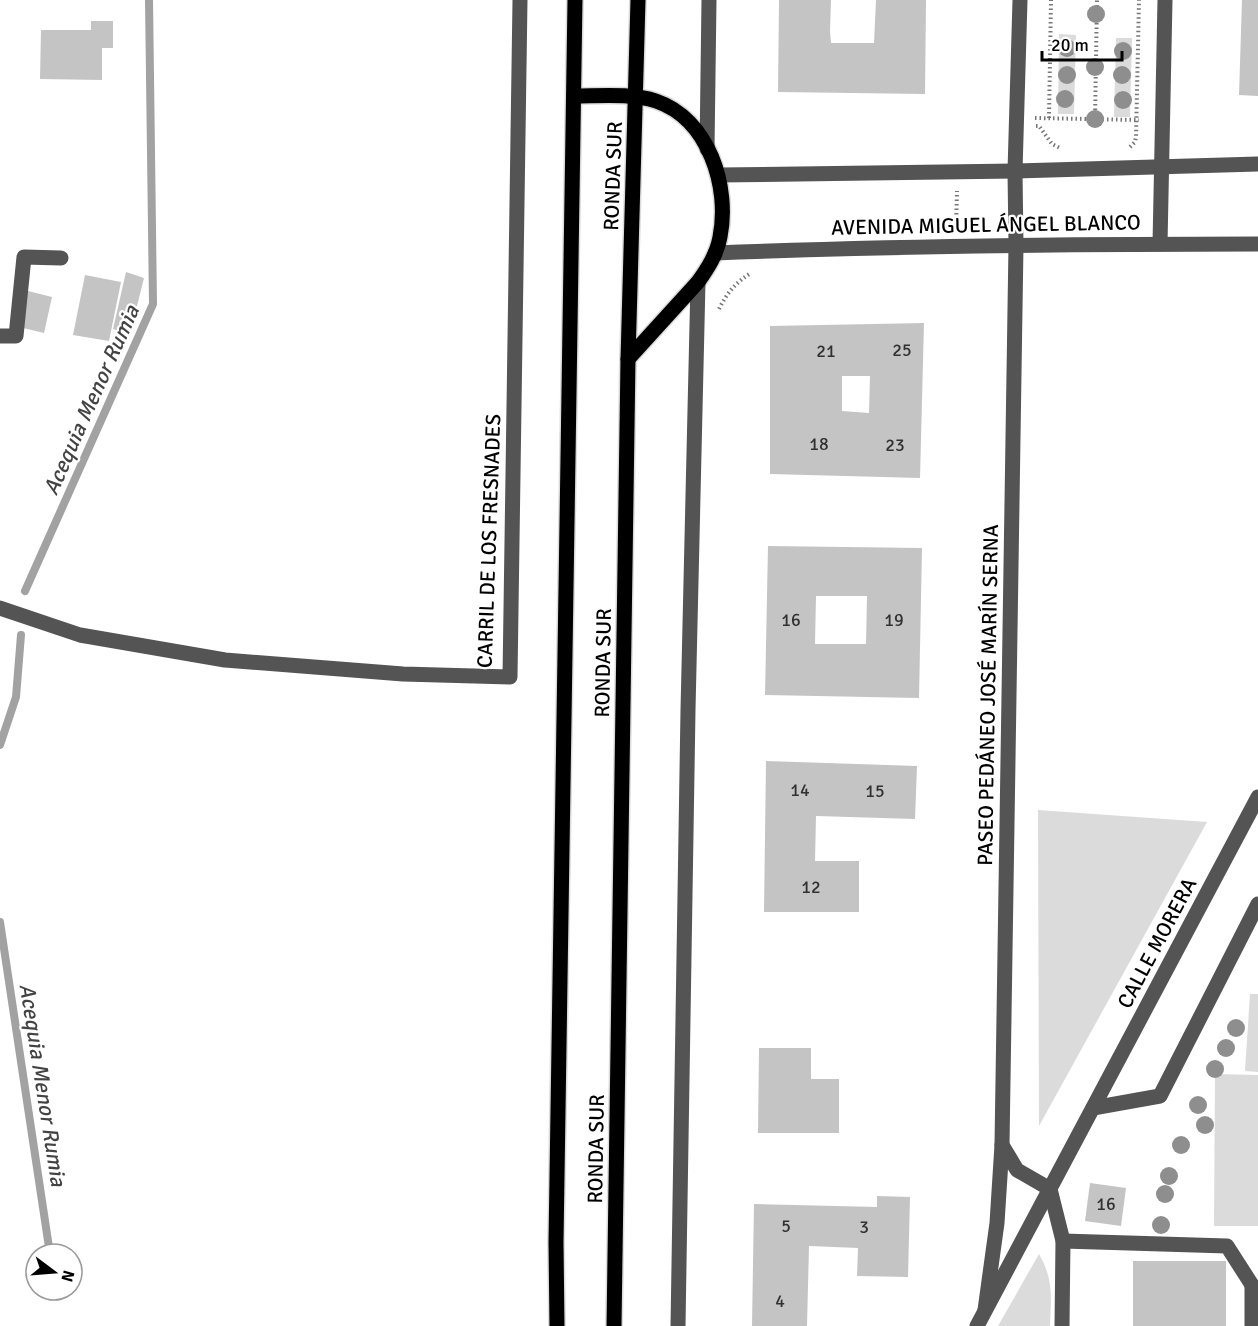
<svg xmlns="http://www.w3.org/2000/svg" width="1258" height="1326" viewBox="0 0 1258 1326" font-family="Signika,sans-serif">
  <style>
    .green { fill: #dbdbdb }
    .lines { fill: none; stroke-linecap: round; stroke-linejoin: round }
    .stream { stroke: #a2a2a2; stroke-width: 8 }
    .building { fill: #c4c4c4; fill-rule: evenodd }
    .major-casing { stroke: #dbdbdb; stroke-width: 18 }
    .path { stroke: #767676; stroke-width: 4; stroke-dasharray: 1.5 3; stroke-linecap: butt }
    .minor { stroke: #545454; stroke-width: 15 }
    .major { stroke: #000; stroke-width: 15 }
    .tree { fill: #8e8e8e }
    .labels { text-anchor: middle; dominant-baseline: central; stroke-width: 4.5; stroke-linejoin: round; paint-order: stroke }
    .number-label { font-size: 18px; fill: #313131 }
    .street-label { font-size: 21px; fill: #000; stroke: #fff }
    .water-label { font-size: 22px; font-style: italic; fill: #434343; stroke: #fff }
  </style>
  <rect width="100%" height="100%" fill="#fff"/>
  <g class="green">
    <path d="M1059,34L1076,35L1074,114H1058Z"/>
    <path d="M1116,38H1132L1130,117H1114Z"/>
    <path d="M1038,810L1207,822L1039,1126Z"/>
    <path d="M1250,994H1258V1072L1245,1071Z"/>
    <path d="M1215,1074L1258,1075V1226H1214Z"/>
    <path d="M1039,1254C1054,1280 1051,1297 1050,1326H998Z"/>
  </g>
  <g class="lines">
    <g class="stream">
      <path d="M25,591L153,304L149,0"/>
      <path d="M0,745L16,697L21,635"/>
      <path d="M0,922L50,1254"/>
    </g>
  </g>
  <g class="building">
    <path d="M779,0H831L830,31L831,43H874L876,0H926L925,94L778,92Z"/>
    <path d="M1242,0H1258V96L1239,95Z"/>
    <path d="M91,21H113V48H102V80L40,79L41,30H91Z"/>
    <path d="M126,272L144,278L130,334L113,329Z"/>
    <path d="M85,275L121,282L109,341L73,335Z"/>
    <path d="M28,291L52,297L44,333L23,328L25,301Z"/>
    <path d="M924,323L920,478L770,474V326ZM842,376H870L869,413L842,411Z"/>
    <path d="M768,546L922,548L919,698L765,695ZM816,596H867L866,644H815Z"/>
    <path d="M766,761L917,766L915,819L816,816L815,861H859V912H764Z"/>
    <path d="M759,1048H811V1079H839V1133H758Z"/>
    <path d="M1090,1183L1126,1188L1121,1226L1085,1221Z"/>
    <path d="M877,1196L910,1197L908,1277L857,1276L858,1248L809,1246L807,1326H752L754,1204L877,1207Z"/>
    <rect x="1133" y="1261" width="93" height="65"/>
  </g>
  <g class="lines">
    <g class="major-casing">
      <g id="major">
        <path d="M574,96C599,96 632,93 656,101C709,119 730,187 720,237C717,254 708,268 698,282L628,359"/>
        <path d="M557,1326L556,1242L575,0"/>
        <path d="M614,1326L628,359L638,0"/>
      </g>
    </g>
    <g class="path">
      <path d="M1035,118L1139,120"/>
      <path d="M1049,118L1051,0"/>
      <path d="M1095,119L1097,0"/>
      <path d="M1036,126H1039L1052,144L1060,148"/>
      <path d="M1130,147L1135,142L1136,137L1139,0"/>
      <path d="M956,228L957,191"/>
      <path d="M719,309C727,293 736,282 751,273"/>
    </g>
    <g class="minor">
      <path d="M707,149L709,0"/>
      <path d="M718,175L1015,171L1258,164"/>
      <path d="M1160,244L1165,0"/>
      <path d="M715,253C896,246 1077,244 1258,244"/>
      <path d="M0,336H16L24,257L61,258"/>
      <path d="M0,608L80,635L225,660L403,674L510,677L520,0"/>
      <path d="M1093,1108L1160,1096L1258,904"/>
      <path d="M1002,1145L1017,1170L1050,1189"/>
      <path d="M1050,1189L1063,1241L1062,1326"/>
      <path d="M1063,1241L1227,1246L1252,1285"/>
      <path d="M985,1310L997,1223L1002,1145L1016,245L1015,171L1020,0"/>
      <path d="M678,1326L688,710L698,282"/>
      <path d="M977,1326L1258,797"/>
      <path d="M1252,1326V1285"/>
    </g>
    <use href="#major" class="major"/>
  </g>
  <g class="tree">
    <circle cx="1096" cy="14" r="9"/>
    <circle cx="1067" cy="48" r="9"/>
    <circle cx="1123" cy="51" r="9"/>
    <circle cx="1095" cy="67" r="9"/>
    <circle cx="1067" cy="75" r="9"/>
    <circle cx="1122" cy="75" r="9"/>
    <circle cx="1065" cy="99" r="9"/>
    <circle cx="1123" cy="100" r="9"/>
    <circle cx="1095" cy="119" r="9"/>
    <circle cx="1236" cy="1028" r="9"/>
    <circle cx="1226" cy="1048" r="9"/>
    <circle cx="1215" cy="1069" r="9"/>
    <circle cx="1198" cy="1105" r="9"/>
    <circle cx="1205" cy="1125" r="9"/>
    <circle cx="1181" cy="1145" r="9"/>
    <circle cx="1169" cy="1176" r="9"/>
    <circle cx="1165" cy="1194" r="9"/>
    <circle cx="1161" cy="1225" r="9"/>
  </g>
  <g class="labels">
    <g class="number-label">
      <text x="902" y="350">25</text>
      <text x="826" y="351">21</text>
      <text x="819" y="444">18</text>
      <text x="895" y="445">23</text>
      <text x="791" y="620">16</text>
      <text x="894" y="620">19</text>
      <text x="800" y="790">14</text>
      <text x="875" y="791">15</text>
      <text x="811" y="887">12</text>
      <text x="1106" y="1204">16</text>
      <text x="786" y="1226">5</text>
      <text x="864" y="1227">3</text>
      <text x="780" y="1301">4</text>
    </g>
    <g class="street-label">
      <text transform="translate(613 176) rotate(-88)">RONDA SUR</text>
      <text transform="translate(986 225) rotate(-1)">AVENIDA MIGUEL ÁNGEL BLANCO</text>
      <text transform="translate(489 541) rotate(-88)">CARRIL DE LOS FRESNADES</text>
      <text transform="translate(603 663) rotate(-89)">RONDA SUR</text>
      <text transform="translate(988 695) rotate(-89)">PASEO PEDÁNEO JOSÉ MARÍN SERNA</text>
      <text transform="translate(1157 943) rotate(-62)">CALLE MORERA</text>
      <text transform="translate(596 1149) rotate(-89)">RONDA SUR</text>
    </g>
    <g class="water-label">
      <text transform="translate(91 400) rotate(-66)">Acequia Menor Rumia</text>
      <text transform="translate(43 1085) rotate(81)">Acequia Menor Rumia</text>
    </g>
  </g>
  <g transform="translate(54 1272) rotate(106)"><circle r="28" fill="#ffffff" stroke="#999999" stroke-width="1.5"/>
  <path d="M0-4.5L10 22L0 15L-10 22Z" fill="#000000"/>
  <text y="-9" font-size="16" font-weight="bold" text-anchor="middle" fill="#000000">N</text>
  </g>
  <path d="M1042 51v9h80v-9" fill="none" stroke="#000000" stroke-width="3"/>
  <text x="1051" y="51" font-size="18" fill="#000000" stroke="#ffffff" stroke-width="4.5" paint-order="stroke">20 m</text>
</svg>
